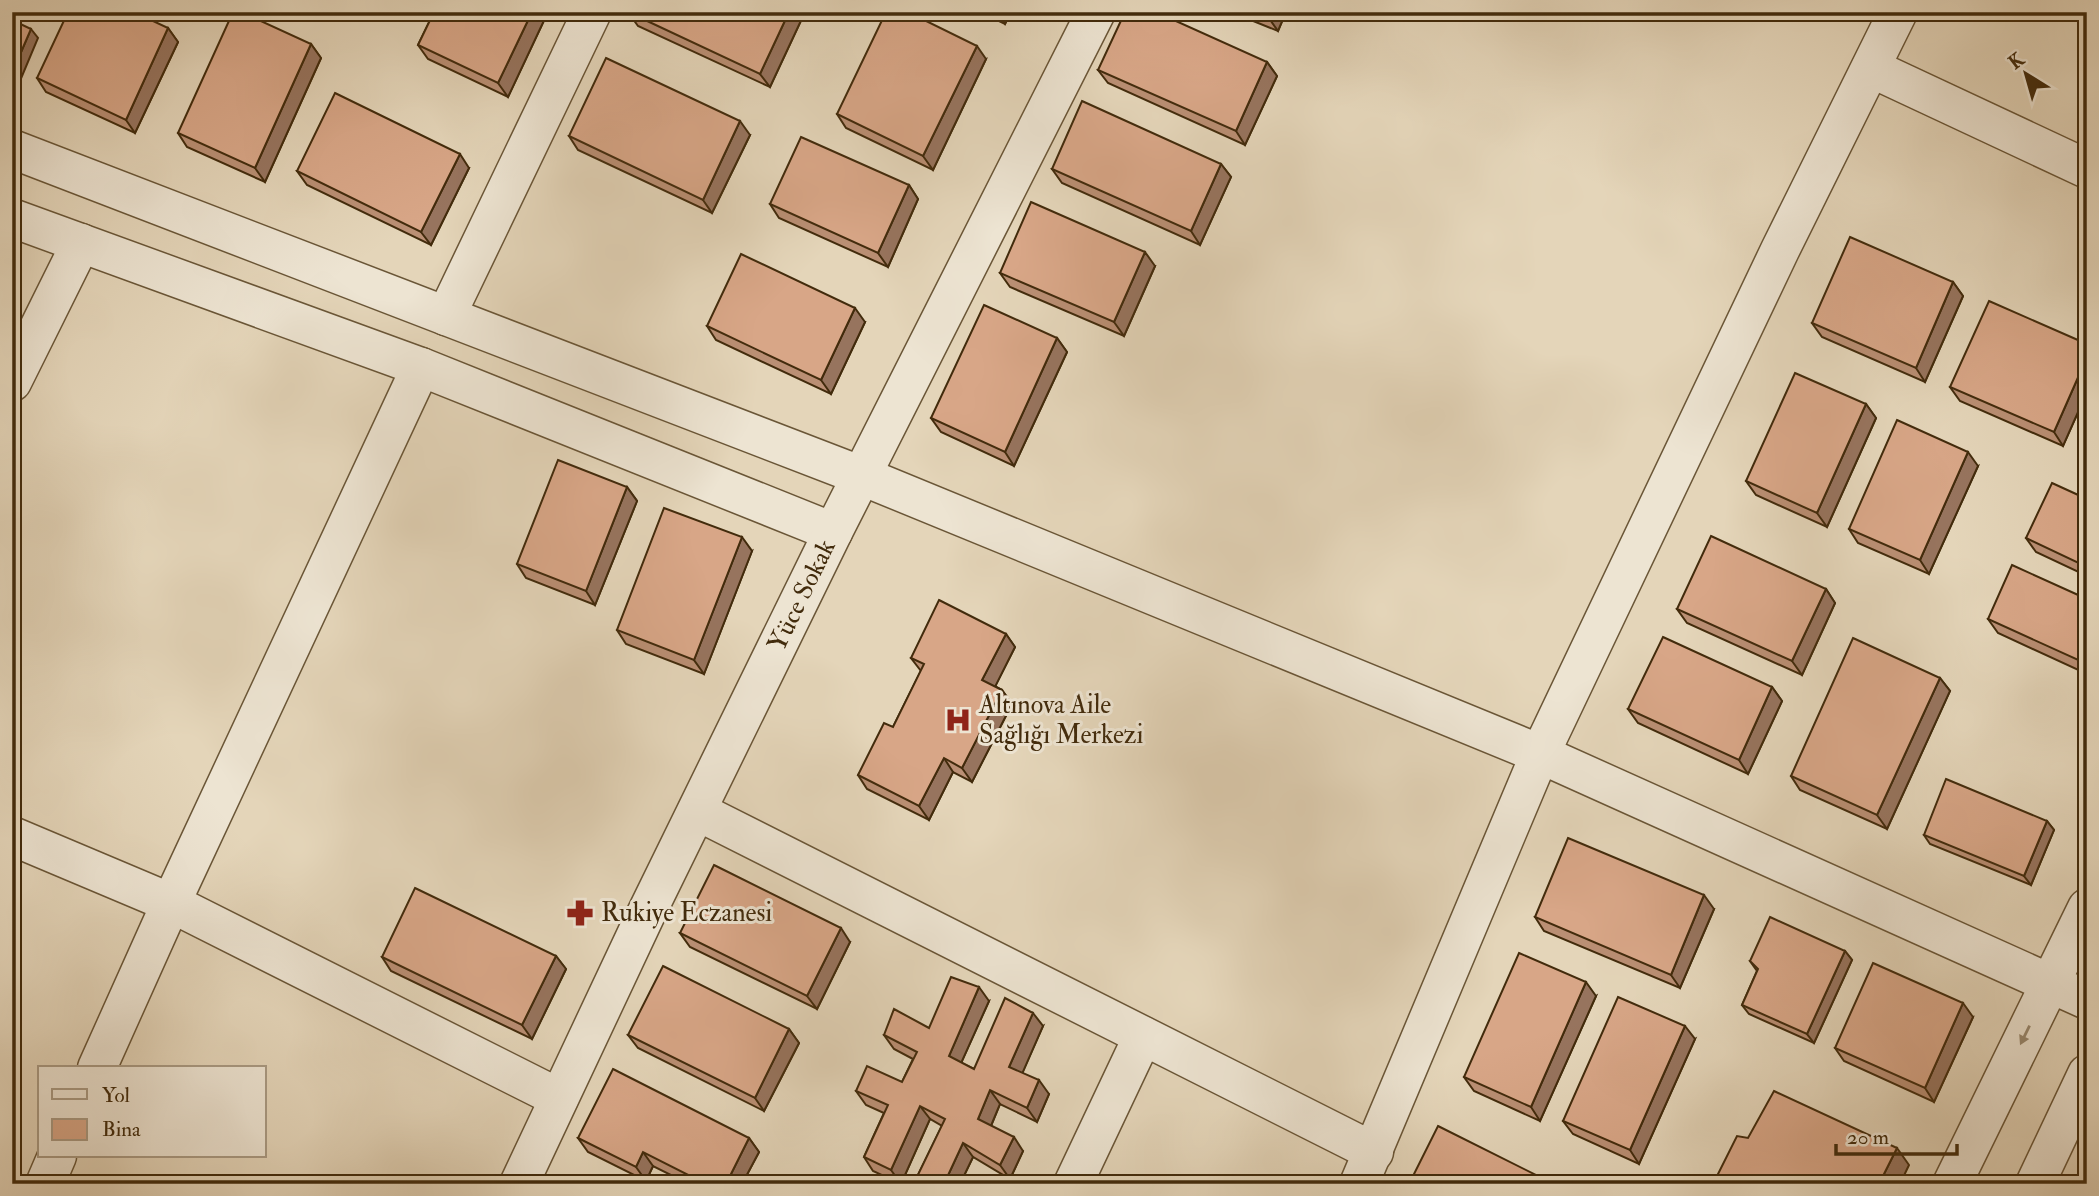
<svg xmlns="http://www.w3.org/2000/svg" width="2099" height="1196" viewBox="0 0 2099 1196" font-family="'IM FELL Double Pica',serif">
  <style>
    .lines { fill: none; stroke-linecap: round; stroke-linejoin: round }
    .minor-casing { stroke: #6a5637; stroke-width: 41 }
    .minor { stroke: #ede4d2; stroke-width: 38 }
    .wall { fill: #ba8f74; stroke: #422b0c; stroke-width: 2 }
    .shaded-wall { fill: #97745e; stroke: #422b0c; stroke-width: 2 }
    .building { fill: #d8a687; stroke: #422b0c; stroke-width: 2 }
    .oneway { fill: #98886f }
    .labels { text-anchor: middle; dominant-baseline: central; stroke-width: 6; stroke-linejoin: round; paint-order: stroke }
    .street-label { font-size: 26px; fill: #422b0c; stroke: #ede4d2 }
    .poi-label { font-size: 26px; fill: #422b0c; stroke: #ede4d2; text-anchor: start }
  </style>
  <rect width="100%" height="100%" fill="#e4d5b9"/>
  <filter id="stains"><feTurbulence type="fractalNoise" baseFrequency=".00286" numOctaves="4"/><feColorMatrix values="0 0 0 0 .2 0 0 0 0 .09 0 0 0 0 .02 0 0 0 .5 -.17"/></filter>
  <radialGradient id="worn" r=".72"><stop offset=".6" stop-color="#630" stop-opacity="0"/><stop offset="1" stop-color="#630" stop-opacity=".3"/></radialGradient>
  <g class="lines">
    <g class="minor-casing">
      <g id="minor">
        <path d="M1871,68L2087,169"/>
        <path d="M12,149L862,476L1540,754L2087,1000"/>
        <path d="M12,218L421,367L833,532"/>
        <path d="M446,316L592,12"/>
        <path d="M12,382L81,243"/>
        <path d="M697,811L1374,1152"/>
        <path d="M12,836L171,903L559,1098"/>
        <path d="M97,1068L171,903L421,367"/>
        <path d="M45,1184L57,1156"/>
        <path id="s1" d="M519,1184L645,916L833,532L1096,12"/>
        <path d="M1073,1184L1143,1036"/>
        <path d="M1359,1184L1540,754L1780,250L1898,12"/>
        <path d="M1952,1184L2087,908"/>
        <path d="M2035,1184L2087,1074"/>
      </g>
    </g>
    <use href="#minor" class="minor"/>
  </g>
  <g class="wall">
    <path d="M327,12H342L339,18Z"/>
    <path d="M434,12H548L508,97L428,59L418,45Z"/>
    <path d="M628,12H805L770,87L638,26Z"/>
    <path d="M980,12H1011L1005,24Z"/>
    <path d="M1231,12H1286L1278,31Z"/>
    <path d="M168,28L178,42L135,133L46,92L37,78Z"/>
    <path d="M311,44L321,58L265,182L187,147L178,133Z"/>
    <path d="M986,59L933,170L846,128L837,114Z"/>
    <path d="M1267,62L1277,76L1245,145L1108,83L1098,70Z"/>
    <path d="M750,135L712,213L578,150L569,136Z"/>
    <path d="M1221,164L1231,177L1200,245L1062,183L1052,169Z"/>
    <path d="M469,168L431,245L307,185L297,171Z"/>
    <path d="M909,185L918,199L888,267L779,218L770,204Z"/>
    <path d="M1155,266L1124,336L1010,287L1000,273Z"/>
    <path d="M1953,282L1963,296L1925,382L1822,337L1812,323Z"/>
    <path d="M865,322L831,394L716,340L707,326Z"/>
    <path d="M1057,338L1067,352L1014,466L941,432L931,418Z"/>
    <path d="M2087,344V392L2063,446L1960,401L1950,387Z"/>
    <path d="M1866,404L1876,418L1827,527L1756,495L1746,481Z"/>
    <path d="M1978,466L1929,574L1858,543L1849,529Z"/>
    <path d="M627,487L637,501L595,605L526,578L517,564Z"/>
    <path d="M2087,499V576L2036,552L2026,538Z"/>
    <path d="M752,551L704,674L626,644L617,630Z"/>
    <path d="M1826,589L1835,603L1802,675L1687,623L1677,609Z"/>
    <path d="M2087,599V674L1998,633L1988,619Z"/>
    <path d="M1006,634L1015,647L995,686L1002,690L1012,704L972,782L953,772L929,820L867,789L858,775L893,727L921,671L911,658Z"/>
    <path d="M1940,678L1950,691L1887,829L1800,790L1791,776Z"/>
    <path d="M1772,687L1782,701L1748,774L1638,723L1628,709Z"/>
    <path d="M2047,821L2054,830L2031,885L1930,844L1924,835Z"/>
    <path d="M1714,909L1680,988L1544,931L1535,917Z"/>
    <path d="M680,933L850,942L817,1009L690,947Z"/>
    <path d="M1845,951L1852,960L1814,1043L1749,1014L1742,1005L1757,971L1750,961Z"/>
    <path d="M556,956L566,969L532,1039L391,971L382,957Z"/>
    <path d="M1596,996L1540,1121L1474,1091L1464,1077Z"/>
    <path d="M989,1001L961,1063L974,1069L1043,1026L1022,1073L1049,1094L1037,1122L1000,1104L991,1126L1023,1151L1010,1179L973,1157L960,1184H915L914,1183L942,1126L930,1119L901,1184L873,1171L864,1157L884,1113L866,1105L856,1091L902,1082L913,1059L894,1049L884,1035L929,1028Z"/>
    <path d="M1973,1017L1934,1102L1844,1061L1835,1048Z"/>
    <path d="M789,1029L799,1043L764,1111L638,1048L628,1035Z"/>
    <path d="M1695,1039L1639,1164L1573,1134L1563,1121Z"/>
    <path d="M578,1138H749L759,1152L742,1184H689L653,1166L646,1181L588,1152Z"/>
  </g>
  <g class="shaded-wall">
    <path d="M335,12H342L339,18Z"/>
    <path d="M532,12H548L508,97L498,83Z"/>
    <path d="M789,12H805L770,87L760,74Z"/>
    <path d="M997,12H1011L1005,24Z"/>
    <path d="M1271,12H1286L1278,31L1268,17Z"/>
    <path d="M168,28L178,42L135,133L126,120Z"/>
    <path d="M31,29L38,38L17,88L12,82V73Z"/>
    <path d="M311,44L321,58L265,182L255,168Z"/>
    <path d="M977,46L986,59L933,170L923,156Z"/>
    <path d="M1267,62L1277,76L1245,145L1236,131Z"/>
    <path d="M740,121L750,135L712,213L703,200Z"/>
    <path d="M460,154L469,168L431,245L421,232Z"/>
    <path d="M1221,164L1231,177L1200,245L1191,231Z"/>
    <path d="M909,185L918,199L888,267L878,253Z"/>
    <path d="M1145,252L1155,266L1124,336L1114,322Z"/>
    <path d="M1953,282L1963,296L1925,382L1916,368Z"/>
    <path d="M855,308L865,322L831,394L821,380Z"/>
    <path d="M1057,338L1067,352L1014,466L1005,452Z"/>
    <path d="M2087,357V392L2063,446L2054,432Z"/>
    <path d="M1866,404L1876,418L1827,527L1817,513Z"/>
    <path d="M1968,452L1978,466L1929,574L1920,560Z"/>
    <path d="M627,487L637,501L595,605L586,591Z"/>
    <path d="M742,537L752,551L704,674L694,660Z"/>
    <path d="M1826,589L1835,603L1802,675L1792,661Z"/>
    <path d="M1006,634L1015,647L992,693L982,680Z"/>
    <path d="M1940,678L1950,691L1887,829L1877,815Z"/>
    <path d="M1772,687L1782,701L1748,774L1739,760Z"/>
    <path d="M1002,690L1012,704L972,782L962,768Z"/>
    <path d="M944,758L953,772L929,820L919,806Z"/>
    <path d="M2047,821L2054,830L2031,885L2024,876Z"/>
    <path d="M1704,895L1714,909L1680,988L1671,975Z"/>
    <path d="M841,928L850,942L817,1009L807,996Z"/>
    <path d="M1845,951L1852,960L1814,1043L1807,1034Z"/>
    <path d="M556,956L566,969L532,1039L522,1025Z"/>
    <path d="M1586,982L1596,996L1540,1121L1531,1107Z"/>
    <path d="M979,987L989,1001L958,1070L949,1056Z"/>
    <path d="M1963,1003L1973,1017L1934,1102L1925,1088Z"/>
    <path d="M1033,1013L1043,1026L1019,1081L1009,1067Z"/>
    <path d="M1685,1026L1695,1039L1639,1164L1630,1150Z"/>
    <path d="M789,1029L799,1043L764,1111L755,1098Z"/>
    <path d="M1039,1080L1049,1094L1037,1122L1027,1108Z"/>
    <path d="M990,1090L1000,1104L988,1133L978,1119Z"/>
    <path d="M920,1106L930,1119L901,1184L891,1170Z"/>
    <path d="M1014,1137L1023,1151L1010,1179L1000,1165Z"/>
    <path d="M749,1138L759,1152L742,1184H726Z"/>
    <path d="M963,1143L973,1157L960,1184H944Z"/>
    <path d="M1897,1148L1909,1165L1900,1184H1879Z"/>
    <path d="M643,1152L653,1166L646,1181L636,1167Z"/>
  </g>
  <g class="building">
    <path d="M68,12H134L168,28L126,120L37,78Z"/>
    <path d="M233,12H241L311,44L255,168L178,133Z"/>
    <path d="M434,12H532L498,83L418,45Z"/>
    <path d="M628,12H789L760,74Z"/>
    <path d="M886,12H908L977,46L923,156L837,114Z"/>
    <path d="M1125,12H1156L1267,62L1236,131L1098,70Z"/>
    <path d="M1256,12H1271L1268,17Z"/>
    <path d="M12,20L31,29L12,73Z"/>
    <path d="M606,58L740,121L703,200L569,136Z"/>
    <path d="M335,93L460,154L421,232L297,171Z"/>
    <path d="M1082,101L1221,164L1191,231L1052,169Z"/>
    <path d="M801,137L909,185L878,253L770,204Z"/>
    <path d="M1031,202L1145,252L1114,322L1000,273Z"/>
    <path d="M1850,237L1953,282L1916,368L1812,323Z"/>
    <path d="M741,254L855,308L821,380L707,326Z"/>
    <path d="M1989,301L2087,344V357L2054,432L1950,387Z"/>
    <path d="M984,305L1057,338L1005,452L931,418Z"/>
    <path d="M1795,373L1866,404L1817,513L1746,481Z"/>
    <path d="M1897,420L1968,452L1920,560L1849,529Z"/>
    <path d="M558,460L627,487L586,591L517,564Z"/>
    <path d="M2052,483L2087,499V567L2026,538Z"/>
    <path d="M664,508L742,537L694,660L617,630Z"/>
    <path d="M1711,536L1826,589L1792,661L1677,609Z"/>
    <path d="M2012,565L2087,599V664L1988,619Z"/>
    <path d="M939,600L1006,634L982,680L1002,690L962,768L944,758L919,806L858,775L884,723L893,727L924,664L911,658Z"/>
    <path d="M1663,637L1772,687L1739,760L1628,709Z"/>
    <path d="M1853,638L1940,678L1877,815L1791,776Z"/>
    <path d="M1946,779L2047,821L2024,876L1924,835Z"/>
    <path d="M1568,838L1704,895L1671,975L1535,917Z"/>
    <path d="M714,865L841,928L807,996L680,933Z"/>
    <path d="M415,888L556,956L522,1025L382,957Z"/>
    <path d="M1770,917L1845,951L1807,1034L1742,1005L1758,969L1750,961Z"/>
    <path d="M1519,953L1586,982L1531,1107L1464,1077Z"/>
    <path d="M1873,963L1963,1003L1925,1088L1835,1048Z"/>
    <path d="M663,966L789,1029L755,1098L628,1035Z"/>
    <path d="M951,977L979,987L949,1056L974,1069L1005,998L1033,1013L1009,1067L1039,1080L1027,1108L990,1090L978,1119L1014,1137L1000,1165L963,1143L944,1184H916L914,1183L945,1119L920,1106L891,1170L864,1157L888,1105L856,1091L867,1066L902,1082L917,1052L884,1035L894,1009L929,1028Z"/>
    <path d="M1618,997L1685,1026L1630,1150L1563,1121Z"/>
    <path d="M613,1069L749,1138L726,1184H706L643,1152L636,1167L578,1138Z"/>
    <path d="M1774,1091L1897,1148L1879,1184H1713L1737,1136L1748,1138Z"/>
    <path d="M1438,1126L1554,1184H1409Z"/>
  </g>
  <defs><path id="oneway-solid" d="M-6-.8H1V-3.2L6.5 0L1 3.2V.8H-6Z" transform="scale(1.75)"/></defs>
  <use class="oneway" href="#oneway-solid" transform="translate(2025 1035) rotate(116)"/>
  <defs>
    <g id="hospital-bare" transform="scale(2.1)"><path d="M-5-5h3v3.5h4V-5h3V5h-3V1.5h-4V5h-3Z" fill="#8f2418" stroke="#ede4d2" stroke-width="2.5" paint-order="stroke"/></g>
    <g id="pharmacy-bare" transform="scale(2.1)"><path d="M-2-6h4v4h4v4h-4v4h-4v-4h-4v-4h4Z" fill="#8f2418" stroke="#ede4d2" stroke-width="2.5" paint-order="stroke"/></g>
  </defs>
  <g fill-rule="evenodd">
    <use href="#hospital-bare" x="958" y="720"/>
    <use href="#pharmacy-bare" x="580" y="913"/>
  </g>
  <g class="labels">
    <g class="street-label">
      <text stroke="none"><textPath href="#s1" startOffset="653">Yüce Sokak</textPath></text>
    </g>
    <g class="poi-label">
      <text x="979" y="705">Altınova Aile<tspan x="979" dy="30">Sağlığı Merkezi</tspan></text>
      <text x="601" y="913">Rukiye Eczanesi</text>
    </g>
  </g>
  <rect width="2099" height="1196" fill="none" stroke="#e4d5b9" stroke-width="42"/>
  <rect x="14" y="14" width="2071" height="1168" fill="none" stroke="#422b0c" stroke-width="3.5"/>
  <rect x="21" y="21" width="2057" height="1154" fill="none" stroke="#422b0c" stroke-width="2"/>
  <rect x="38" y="1066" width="228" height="91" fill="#ede4d2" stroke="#a99a83" stroke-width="2"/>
  <rect x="52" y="1089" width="35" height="10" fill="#ede4d2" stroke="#a99a83" stroke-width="2"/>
  <text x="102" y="1102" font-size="21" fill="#422b0c">Yol</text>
  <rect x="52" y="1119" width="35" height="21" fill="#d8a687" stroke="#a99a83" stroke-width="2"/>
  <text x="102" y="1136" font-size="21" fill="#422b0c">Bina</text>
  <g transform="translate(2026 74) rotate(323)" stroke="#ede4d2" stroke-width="5" paint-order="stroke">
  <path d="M0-5L12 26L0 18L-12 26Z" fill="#422b0c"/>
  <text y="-10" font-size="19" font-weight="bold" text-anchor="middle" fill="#422b0c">K</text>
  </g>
  <path d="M1836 1144v10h121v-10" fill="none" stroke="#422b0c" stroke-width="3.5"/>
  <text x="1847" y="1144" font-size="21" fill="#422b0c" stroke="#ede4d2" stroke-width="5" paint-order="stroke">20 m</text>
  <rect width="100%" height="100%" filter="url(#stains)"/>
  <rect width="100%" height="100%" fill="url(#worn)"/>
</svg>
